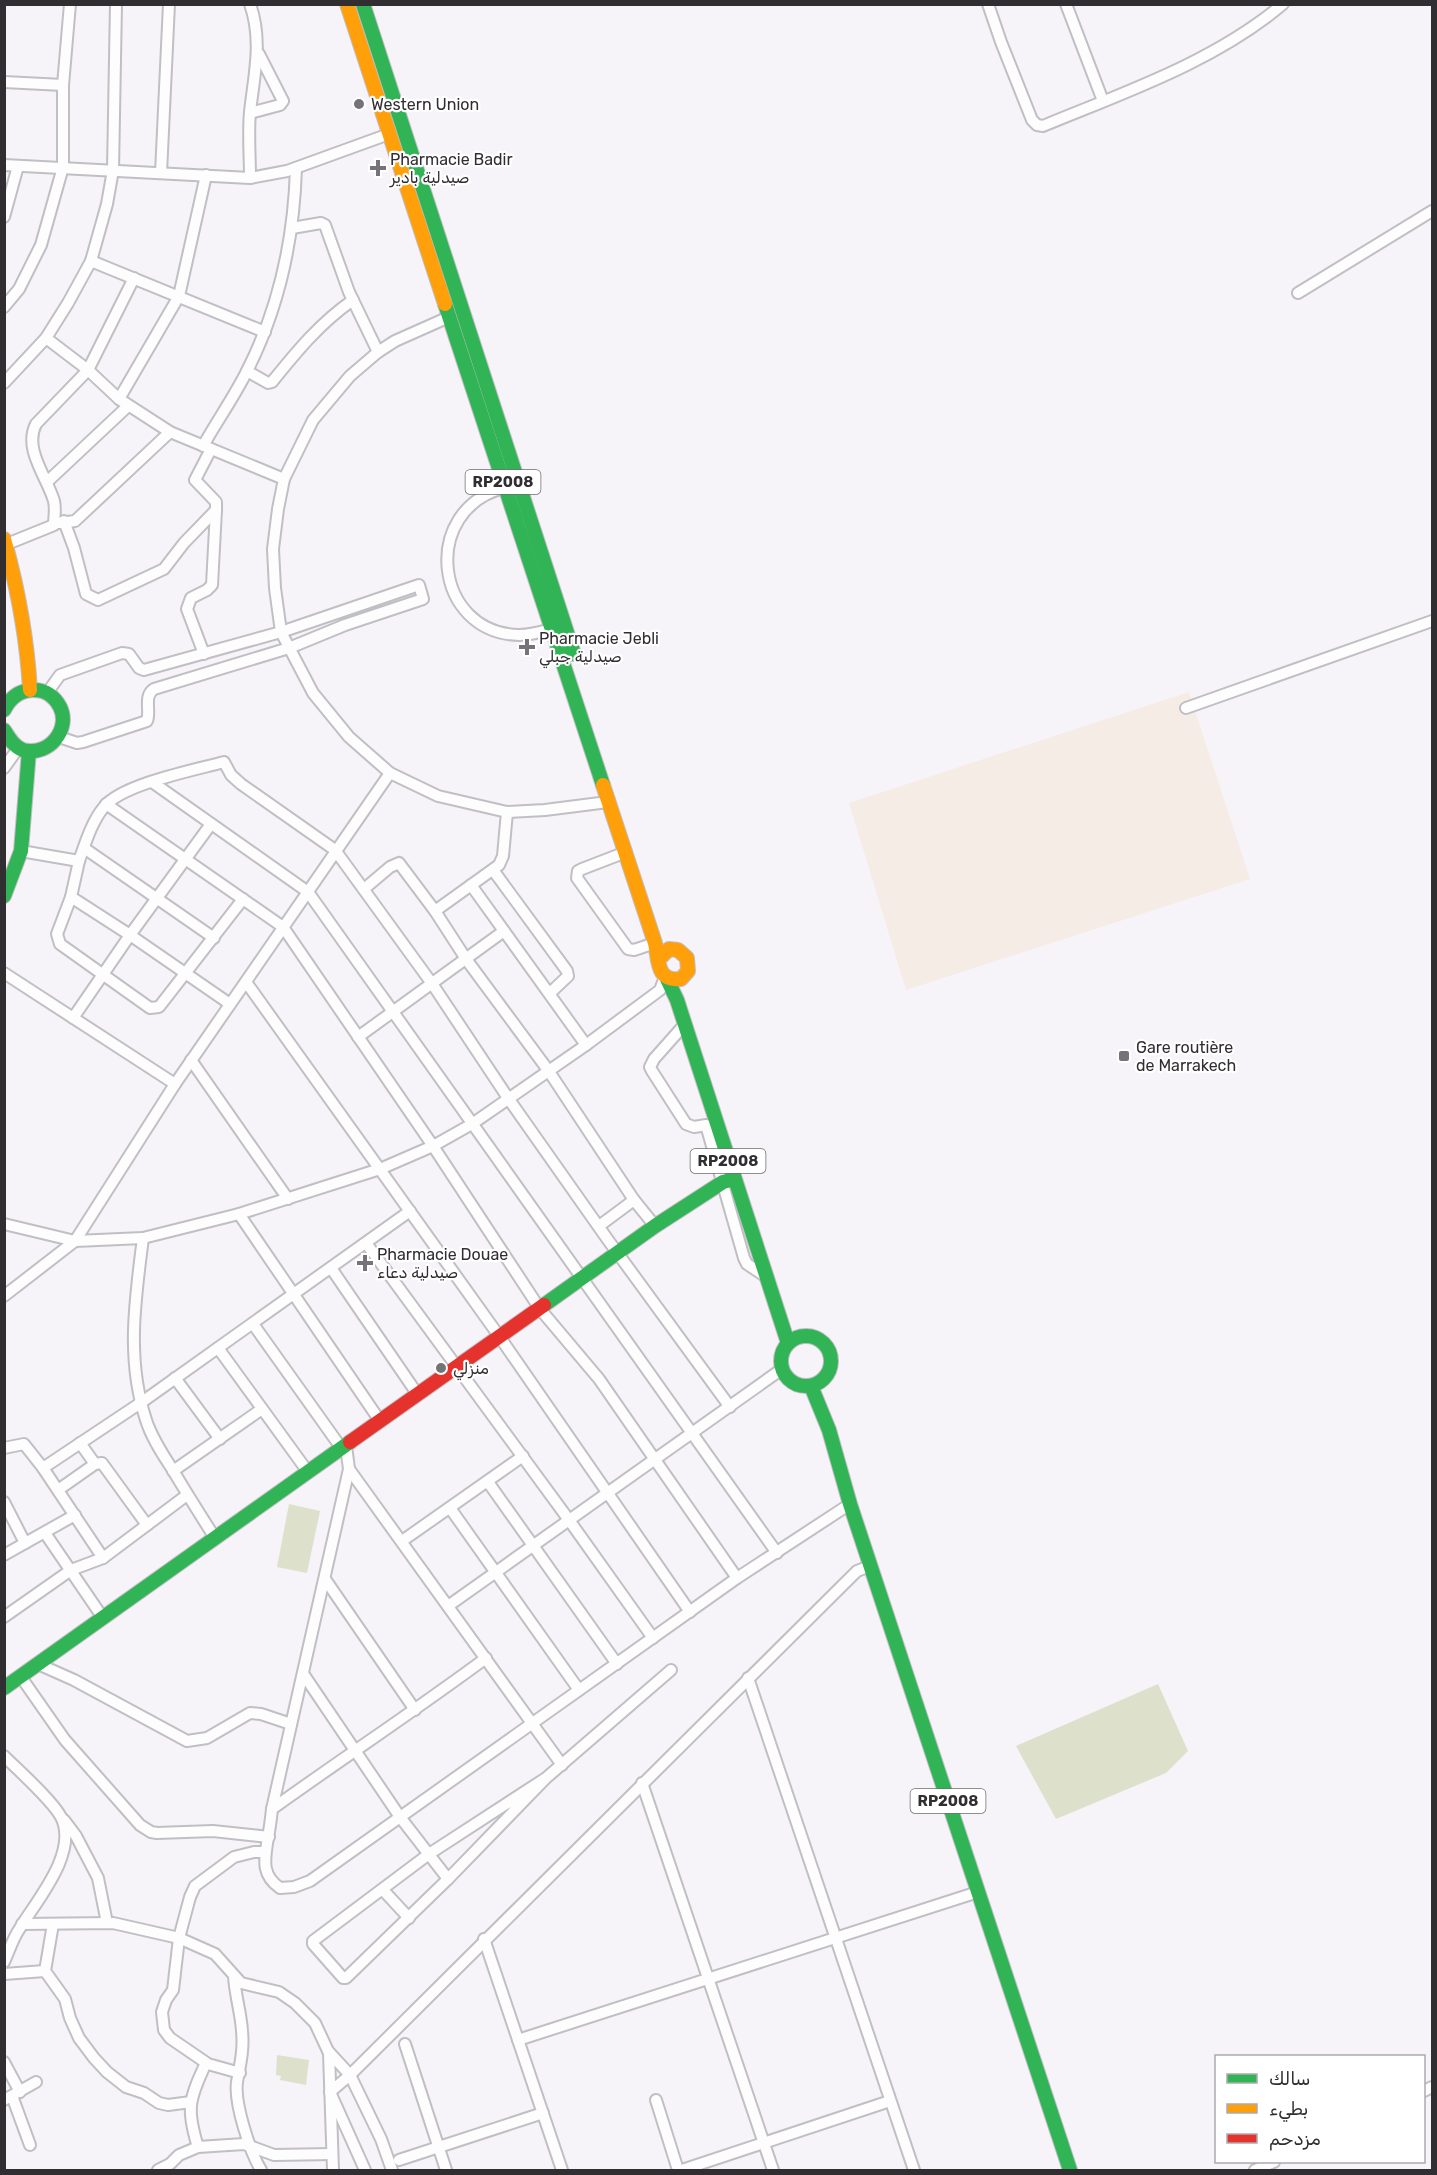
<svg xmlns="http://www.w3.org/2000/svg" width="1437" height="2175" viewBox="0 0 1437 2175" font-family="Rubik,Cairo,sans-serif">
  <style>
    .commercial { fill: #f5ede5 }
    .green { fill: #dde1cb }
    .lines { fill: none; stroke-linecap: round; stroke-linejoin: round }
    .street-casing { stroke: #c1bfc4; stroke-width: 14 }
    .fast-casing { stroke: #c1bfc4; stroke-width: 16 }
    .slow-casing { stroke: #c1bfc4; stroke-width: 16 }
    .jam-casing { stroke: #c1bfc4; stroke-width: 16 }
    .street { stroke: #fefdfe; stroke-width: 10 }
    .fast { stroke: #30b455; stroke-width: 14 }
    .slow { stroke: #ff9f0a; stroke-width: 14 }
    .jam { stroke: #e5322d; stroke-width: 14 }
    .poi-dot { fill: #767378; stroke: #fff; stroke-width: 2 }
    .labels { text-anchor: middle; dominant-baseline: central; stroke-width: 4.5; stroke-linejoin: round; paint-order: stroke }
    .shield { fill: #fff; stroke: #6f6d70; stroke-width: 1.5 }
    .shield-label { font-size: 15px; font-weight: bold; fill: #312e32 }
    .poi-label { font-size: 16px; fill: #312e32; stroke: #fff; text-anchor: start }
  </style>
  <rect width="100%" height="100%" fill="#f6f3f9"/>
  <path class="commercial" d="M1189,692L1250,879L906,990L849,803Z"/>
  <g class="green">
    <path d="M289,1504L320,1511L307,1573L277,1567Z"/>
    <path d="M1158,1684L1188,1751L1166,1773L1056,1819L1016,1746Z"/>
    <path d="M277,2055L309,2060L306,2085L280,2080L281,2076L276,2075Z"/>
  </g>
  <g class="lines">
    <g class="street-casing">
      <g id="street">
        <path d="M250,4C263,41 254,75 250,112C248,133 250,156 250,178"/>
        <path d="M988,4L1001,42L1032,120L1037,125L1043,126C1125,92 1214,62 1283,4"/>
        <path d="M1066,4L1103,101"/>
        <path d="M4,82L63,85"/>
        <path d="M250,113L280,105L283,101L259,54"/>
        <path d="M4,165L250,178L287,171L389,134"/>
        <path d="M161,173L169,4"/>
        <path d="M4,217L18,166"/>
        <path d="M292,228L321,223L325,225L349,292L378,352"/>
        <path d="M91,261L265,332"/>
        <path d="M1298,293L1432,211"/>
        <path d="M4,307L19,289L41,245L63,167V85L70,4"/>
        <path d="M449,317L395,341L378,352L350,376L313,420L284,479L278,509L273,549L275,588L281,632L313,693L349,737L390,773L438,796L507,812L545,810L600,803L609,800"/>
        <path d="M46,338L88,370L119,399L170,432L284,479"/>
        <path d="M247,371L268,383L272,382C297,351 320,323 353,300"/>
        <path d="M4,383L46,338L68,303L91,261L107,204L113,170L116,4"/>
        <path d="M119,399L179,296L206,175"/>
        <path d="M203,446C217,421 234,397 247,371C279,308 294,237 296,168"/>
        <path d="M47,482L128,406"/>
        <path d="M504,488C420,509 433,633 519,635C530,635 541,632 551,629"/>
        <path d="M64,521L74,548L86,594L98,600L164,569L184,543L216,510V502L195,480L211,449"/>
        <path d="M59,523L75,521L170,432"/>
        <path d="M7,544L54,525C54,517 56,510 54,501C47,477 23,449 36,424L88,370L134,278"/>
        <path d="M204,654L187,609L191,598L207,590L212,585L216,510"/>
        <path d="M47,693L60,675L122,653L129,654L139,668L144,670L281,632L419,585L423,599L345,625L289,648L154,689C143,696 151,711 147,721L83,742L77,743L59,737"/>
        <path d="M1186,708L1432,621"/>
        <path d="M4,768L19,747"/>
        <path d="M152,782L308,892L777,1553"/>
        <path d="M106,804L283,927L433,1146L540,1309L599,1379L737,1578"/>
        <path d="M507,812L503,856L499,865L435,911L466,959L548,1070L634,1200L655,1226"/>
        <path d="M84,848L214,938"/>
        <path d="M21,851L79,861C85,844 92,821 104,807C122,784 195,770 224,762L231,775L241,784L335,850L433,985L508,1098L608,1240L730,1407"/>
        <path d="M626,852L582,869L578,871L577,878L628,949L634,950L655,943"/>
        <path d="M79,861L71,897L130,935L230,1004"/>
        <path d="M493,870L567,971L568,976L550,993"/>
        <path d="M471,885L586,1045"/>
        <path d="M364,889L390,867L399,863L435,911"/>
        <path d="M71,897L57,934L60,944L150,1008L159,1007L243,899"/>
        <path d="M4,973L175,1084"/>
        <path d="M246,982L499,1336L690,1612"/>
        <path d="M73,1018L130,935L211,824"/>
        <path d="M685,1024L654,1059L650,1067L652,1071L686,1124L694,1127L706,1125L744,1258L747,1264L765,1276"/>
        <path d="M358,1037L504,931"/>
        <path d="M191,1060L288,1199"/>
        <path d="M239,1214L380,1421"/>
        <path d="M4,1224L75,1241L143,1238L239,1214L380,1169L433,1146L472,1124L586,1045L660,990L665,977"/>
        <path d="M599,1226L634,1200"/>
        <path d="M143,1238C135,1300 126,1360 146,1420C152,1439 164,1456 174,1472C187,1494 201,1516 215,1538"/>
        <path d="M366,1243L569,1520L653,1638"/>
        <path d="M331,1268L418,1395"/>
        <path d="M4,1296L75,1241L175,1084L390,773"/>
        <path d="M253,1324L342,1449"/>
        <path d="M218,1348L308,1472"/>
        <path d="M175,1378L220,1439"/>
        <path d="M80,1443L95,1464"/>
        <path d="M346,1446L349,1469L562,1765"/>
        <path d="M4,1448L24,1444L43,1468L142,1402L410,1211"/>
        <path d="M43,1468L103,1558"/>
        <path d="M349,1469L272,1809C271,1818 270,1828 268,1837C265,1858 260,1874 280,1888L294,1887L310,1881L737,1578L850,1504"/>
        <path d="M173,1471L262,1409"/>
        <path d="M488,1482L617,1664"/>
        <path d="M58,1490L95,1464L102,1463L147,1525"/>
        <path d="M4,1502L25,1543"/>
        <path d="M450,1508L579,1690"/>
        <path d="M45,1533L103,1618"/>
        <path d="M402,1541L523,1456"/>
        <path d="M4,1555L75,1515"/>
        <path d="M325,1579L415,1710"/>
        <path d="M448,1606L782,1369"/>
        <path d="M4,1617L71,1570L103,1558L187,1495"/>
        <path d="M38,1664L74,1680L187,1741L207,1738L250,1713L261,1714L291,1724"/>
        <path d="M304,1675L400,1817L448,1879"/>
        <path d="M21,1677L65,1740L140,1825L151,1832L157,1833L213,1831L269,1837"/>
        <path d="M748,1678L914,2170"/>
        <path d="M4,1756C19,1771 52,1800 61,1817C79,1852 37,1900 20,1928C13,1938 9,1951 4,1962"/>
        <path d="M546,1778L429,1854L313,1941V1944L343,1978H346L448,1879L546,1778L671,1670"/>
        <path d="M642,1783L773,2170"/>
        <path d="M272,1809C343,1758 416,1710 486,1658"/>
        <path d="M64,1820L76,1836L98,1878L107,1923"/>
        <path d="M383,1890L409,1918"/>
        <path d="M22,1924L113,1923L179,1938L215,1954L241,1983L279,1992L295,2003L315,2023L328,2051L350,2075L381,2139L392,2170"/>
        <path d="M53,1924L45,1971L65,1999L70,2018L79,2038L94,2058L107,2072L126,2087L144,2093L159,2103L168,2105L191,2102"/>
        <path d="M484,1939L562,2170"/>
        <path d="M4,1974L45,1971"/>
        <path d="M234,1976C235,1995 241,2013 242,2031C244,2049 240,2065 237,2082C234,2103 250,2152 261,2170"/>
        <path d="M518,2040L978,1892"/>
        <path d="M405,2044L446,2170"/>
        <path d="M329,2053L333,2170"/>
        <path d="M4,2062L20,2092"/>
        <path d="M240,2073L208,2064L170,2038L164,2030L162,2012L166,2000L173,1990L179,1938L190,1897L195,1886L234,1857L254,1852H265"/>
        <path d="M1424,2091L1432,2087"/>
        <path d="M12,2096L30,2145"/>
        <path d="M4,2100L36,2082"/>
        <path d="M656,2100L678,2170"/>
        <path d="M198,2147C186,2109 189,2099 206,2063"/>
        <path d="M399,2160L543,2113"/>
        <path d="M158,2170L170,2164L179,2155L198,2147L244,2144L274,2155L332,2154"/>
        <path d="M365,2170L330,2092L350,2075L857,1571L870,1566"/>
        <path d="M682,2170L890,2101"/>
        <path d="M1255,2170L1274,2162"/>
      </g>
    </g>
    <g class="fast-casing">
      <g id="fast">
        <path d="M363,4L574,654"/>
        <path d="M445,304L603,785"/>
        <path d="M4,710C10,698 20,690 34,690C46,690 55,697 60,707C71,729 49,757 23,750C14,747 9,738 4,730"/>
        <path d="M4,896L21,851L29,751"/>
        <path d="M667,979L677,1000L788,1343"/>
        <path d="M544,1305L655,1226L723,1182L734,1179"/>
        <circle cx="806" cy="1361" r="25"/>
        <path d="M811,1386L829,1430L850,1504L1070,2170"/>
        <path d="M4,1688L350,1442"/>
      </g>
    </g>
    <g class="slow-casing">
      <g id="slow">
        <path d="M347,4L445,304"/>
        <path d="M4,539C18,589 27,638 30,690"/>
        <path d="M603,785L655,943C659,961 656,982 681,979L688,971L687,958L678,950L669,949L659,959"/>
      </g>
    </g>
    <g class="jam-casing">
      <path id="jam" d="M350,1442L544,1305"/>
    </g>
    <use href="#street" class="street"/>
    <use href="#fast" class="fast"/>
    <use href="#slow" class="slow"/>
    <use href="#jam" class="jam"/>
  </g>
  <g class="poi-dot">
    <circle cx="359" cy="104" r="6"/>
    <path d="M375 159h6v6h6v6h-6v6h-6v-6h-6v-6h6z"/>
    <path d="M524 638h6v6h6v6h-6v6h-6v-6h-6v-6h6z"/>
    <rect x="1118" y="1050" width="12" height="12" rx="3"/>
    <path d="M362 1254h6v6h6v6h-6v6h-6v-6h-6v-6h6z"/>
    <circle cx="441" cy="1368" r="6"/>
  </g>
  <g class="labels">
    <g class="shield">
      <rect x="465.5" y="470" width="75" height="24" rx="4.5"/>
      <rect x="690.5" y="1149" width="75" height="24" rx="4.5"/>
      <rect x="910.5" y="1789" width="75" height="24" rx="4.5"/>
    </g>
    <g class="shield-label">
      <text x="503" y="482">RP2008</text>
      <text x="728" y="1161">RP2008</text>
      <text x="948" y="1801">RP2008</text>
    </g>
    <g class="poi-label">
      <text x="371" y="104">Western Union</text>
      <text x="390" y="159">Pharmacie Badir<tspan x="390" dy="18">صيدلية بادير</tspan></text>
      <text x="539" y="638">Pharmacie Jebli<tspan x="539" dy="18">صيدلية جبلي</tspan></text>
      <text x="1136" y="1047">Gare routière<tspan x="1136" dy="18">de Marrakech</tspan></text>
      <text x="377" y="1254">Pharmacie Douae<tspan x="377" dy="18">صيدلية دعاء</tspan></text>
      <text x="453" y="1368">منزلي</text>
    </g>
  </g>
  <rect width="1437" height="2175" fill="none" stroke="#312e32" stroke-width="12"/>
  <rect x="1215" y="2055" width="210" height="108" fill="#ffffff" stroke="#adabad" stroke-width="1.5"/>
  <rect x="1227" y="2074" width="30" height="9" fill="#30b455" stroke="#adabad" stroke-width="1.5"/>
  <text x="1269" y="2085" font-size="18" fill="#312e32">سالك</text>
  <rect x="1227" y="2104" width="30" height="9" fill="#ff9f0a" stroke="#adabad" stroke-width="1.5"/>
  <text x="1269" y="2115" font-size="18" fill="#312e32">بطيء</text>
  <rect x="1227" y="2134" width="30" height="9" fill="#e5322d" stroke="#adabad" stroke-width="1.5"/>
  <text x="1269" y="2145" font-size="18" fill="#312e32">مزدحم</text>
</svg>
